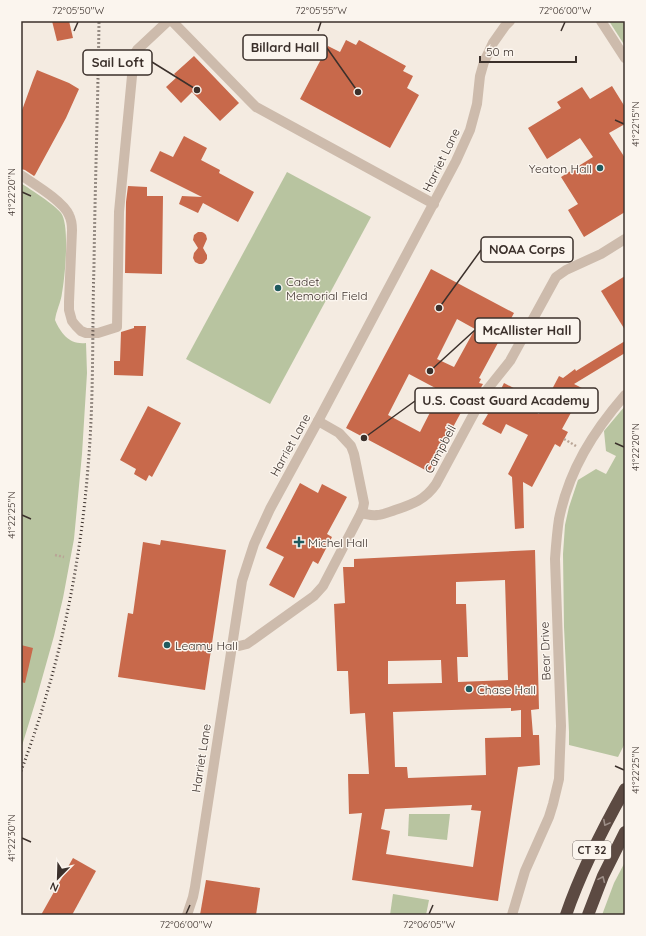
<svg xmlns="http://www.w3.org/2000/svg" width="646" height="936" viewBox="0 0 646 936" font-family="Quicksand,sans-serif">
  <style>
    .green { fill: #b8c4a0 }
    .building { fill: #c8694b; fill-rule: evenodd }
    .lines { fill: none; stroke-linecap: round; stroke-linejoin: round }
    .path { stroke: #b9a596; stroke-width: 2.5; stroke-dasharray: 2 2; stroke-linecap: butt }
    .street { stroke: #cdbbac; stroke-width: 10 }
    .highway { stroke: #5c4a42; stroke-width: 12 }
    .rail { stroke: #3b302b; stroke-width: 3; stroke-dasharray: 1 3; stroke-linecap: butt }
    .oneway { stroke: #9c8e87 }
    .ticks { fill: none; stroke: #3b302b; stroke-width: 1.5 }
    .poi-dot { fill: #1f5a5e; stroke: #fbf5ee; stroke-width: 1.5 }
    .labels { text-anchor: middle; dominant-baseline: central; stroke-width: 3; stroke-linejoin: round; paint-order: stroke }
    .shield { fill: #fbf5ee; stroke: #756b66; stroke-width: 1 }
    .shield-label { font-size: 11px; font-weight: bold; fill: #3b302b }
    .street-label { font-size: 12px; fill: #3b302b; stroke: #fbf5ee }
    .poi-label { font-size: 12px; fill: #3b302b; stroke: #fbf5ee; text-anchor: start }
    .leader { fill: none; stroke: #3b302b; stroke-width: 1.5 }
    .callout-dot { fill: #3b302b; stroke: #fbf5ee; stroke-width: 1.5 }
    .callout { fill: #fbf5ee; stroke: #3b302b; stroke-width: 1.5 }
    .callout-label { font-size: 13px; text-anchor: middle; font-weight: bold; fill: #3b302b }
    .neatline { fill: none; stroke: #3b302b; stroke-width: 1.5 }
    .ticks-label { font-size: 10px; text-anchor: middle; fill: #3b302b }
  </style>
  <rect width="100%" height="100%" fill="#f4ebe1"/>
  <g class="green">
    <path d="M609,21H625V46Z"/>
    <path d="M287,172L371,217L270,404L186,359Z"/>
    <path d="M21,183C31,190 54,204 61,213C70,225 65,277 62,293C61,302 56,311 55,320C61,334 70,345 86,343L87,373L82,454L74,539L63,598L54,636L36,700L21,749Z"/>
    <path d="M625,406V743L618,757L569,745V732L564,627L563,554L565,525L569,507L578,480L596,469L606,474L616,456L606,451L604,431Z"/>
    <path d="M409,814H450L447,840L408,836Z"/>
    <path d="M625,862V915H602L614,883Z"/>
    <path d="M393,894L429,900L426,915H390Z"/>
  </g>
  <g class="building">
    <path d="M52,21H69L73,38L57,41Z"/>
    <path d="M346,40L356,45L359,40L406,66L403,71L413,76L407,88L419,95L390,148L300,99L328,46L340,52Z"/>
    <path d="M194,56L239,103L220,121L192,92L181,103L166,87L177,77L174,74Z"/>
    <path d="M37,70L69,83L79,89L66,118L35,175L34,176L25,170L21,169V113L33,80Z"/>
    <path d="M612,86L625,107V124L609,133L625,158V212L584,237L568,210L578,204L561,177L593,157L580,138L547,159L528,128L561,108L557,102L582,87L590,99Z"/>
    <path d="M184,136L207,148L201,160L220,170L219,173L254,192L238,222L203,203L198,213L179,204L182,196L202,197L150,171L160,151L173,157Z"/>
    <path d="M128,186L147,187V196H163L162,274L125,273L126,202Z"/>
    <path d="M198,232H202L204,233L206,235L207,239L203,248L207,255V259L204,263L202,264H199L195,262L193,258L194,253L198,248L193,240L194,235Z"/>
    <path d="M431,269L514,313L479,378L481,379L479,383L483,384L471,405L468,403V404L466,403L429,472L346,428ZM457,319L475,329L454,367L437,359ZM409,374L441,391L420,432L388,415Z"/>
    <path d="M625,276V330L601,291Z"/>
    <path d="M134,326H146L143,376L114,375V361H120L121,332L134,328Z"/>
    <path d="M625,341V353L574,384L584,389L562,429L568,432L560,447L555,444L532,487L523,482L524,528L515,529L512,477L508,474L528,435L506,424L501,434L482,424L488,414L483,411L491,395L495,390L499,393L504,383L523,393L518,403L539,414L559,376L563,378L575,369L576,371Z"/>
    <path d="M148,406L181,423L152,477L149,475L146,481L134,474L136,469L120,460Z"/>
    <path d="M300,483L318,493L322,484L347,497L327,534L332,537L318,564L313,561L294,598L269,585L284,557L266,548Z"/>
    <path d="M161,540L226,550L205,690L118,677L128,613L133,614L143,542L160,545Z"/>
    <path d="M535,550L539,709L531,710L533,735H539L540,765L518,767L498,901L352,880L362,813L349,814L348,774H369L365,713L350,714L348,671H337L334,604L345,603L343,567H354V559ZM505,580L508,680L458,682L457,657H468L466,604H456V582ZM441,660L442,683L388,684V661ZM511,708V711L521,710V737L485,738L486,775L408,778L407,767H395L393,712ZM472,805L471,810L481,811L473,867L386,854L390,831L381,829L385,809Z"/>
    <path d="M21,645L33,648L25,683L21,682Z"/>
    <path d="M73,858L96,871L72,915H41Z"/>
    <path d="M206,880L260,888L256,915H200Z"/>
  </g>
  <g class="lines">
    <g class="path">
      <path d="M564,439L576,446"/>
      <path d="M55,555L64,557"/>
    </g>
    <g class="street">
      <path d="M172,21L250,101L256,107L434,204"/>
      <path d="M601,21L625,58"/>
      <path d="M21,175C34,184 63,201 69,215C71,219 72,224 72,230L69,302V310L72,321L76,326L81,331L86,333H98L117,327L119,212L134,55L137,50L168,21"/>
      <path d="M361,513C367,514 372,516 377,515C383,515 389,512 395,510C413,504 425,500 436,484L486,391L510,361L556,277L566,270L601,254L625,239"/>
      <path d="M232,645L239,646L247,644L314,596L323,586L361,513L363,508L364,503L354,454L351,446L339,433L318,421"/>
      <path d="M187,915L193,897L195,887L242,581L254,544L270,509L318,421L456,161L470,130L477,104L480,76L484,62L493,43L505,26L510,21"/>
      <path d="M512,915L525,871L549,817L553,804L559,779L561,726L555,559C556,545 557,532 559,519C569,470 593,432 625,395"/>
    </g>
    <g class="highway">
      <path d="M566,915C581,871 602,830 625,789"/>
      <path d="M588,915L603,876L625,832"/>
    </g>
    <path class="rail" d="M21,771C58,673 80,571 88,467C94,400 92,332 94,265C95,184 98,102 99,21"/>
  </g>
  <defs><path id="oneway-chevron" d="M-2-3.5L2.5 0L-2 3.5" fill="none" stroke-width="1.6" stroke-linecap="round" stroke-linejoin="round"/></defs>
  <g class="oneway">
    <use href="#oneway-chevron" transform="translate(606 823) rotate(118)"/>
    <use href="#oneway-chevron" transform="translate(602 879) rotate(-66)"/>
  </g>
  <path class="ticks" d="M74,31L78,22M318,31L321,22M561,31L565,22M615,120L624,124M22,192L31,196M615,443L624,447M22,515L31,519M615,766L624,770M22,838L31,842M186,914L190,905M429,914L433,905"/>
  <g class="poi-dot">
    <circle cx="600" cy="168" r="4"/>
    <circle cx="278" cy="288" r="4"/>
    <path d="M297 536h4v4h4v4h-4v4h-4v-4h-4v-4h4z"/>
    <circle cx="167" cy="645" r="4"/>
    <circle cx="469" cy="689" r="4"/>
  </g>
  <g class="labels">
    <rect class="shield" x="573" y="841" width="38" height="18" rx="3"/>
    <g class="shield-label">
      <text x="592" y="850">CT 32</text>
    </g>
    <g class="street-label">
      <text transform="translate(441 160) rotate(-64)">Harriet Lane</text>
      <text transform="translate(290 445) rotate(-61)">Harriet Lane</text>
      <text transform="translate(440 449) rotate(-62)">Campbell</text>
      <text transform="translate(545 651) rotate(-92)">Bear Drive</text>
      <text transform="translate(201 758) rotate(-81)">Harriet Lane</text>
    </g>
    <g class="poi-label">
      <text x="592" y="168" text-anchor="end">Yeaton Hall</text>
      <text x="286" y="281">Cadet<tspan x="286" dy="14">Memorial Field</tspan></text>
      <text x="308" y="542">Michel Hall</text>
      <text x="175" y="645">Leamy Hall</text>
      <text x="477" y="689">Chase Hall</text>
    </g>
  </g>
  <path class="leader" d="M358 92L327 48M197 90L152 62M439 308L481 250M430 371L475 330M364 438L415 401"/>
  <g class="callout-dot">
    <circle cx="358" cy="92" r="4"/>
    <circle cx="197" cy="90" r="4"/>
    <circle cx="439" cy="308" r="4"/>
    <circle cx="430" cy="371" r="4"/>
    <circle cx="364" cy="438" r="4"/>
  </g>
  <g class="callout">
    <rect x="243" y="35" width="84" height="25" rx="4"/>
    <rect x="83" y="50" width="69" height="25" rx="4"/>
    <rect x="481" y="237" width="92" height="25" rx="4"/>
    <rect x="475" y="318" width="105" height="25" rx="4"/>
    <rect x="415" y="388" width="183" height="25" rx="4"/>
  </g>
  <g class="callout-label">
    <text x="285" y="52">Billard Hall</text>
    <text x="118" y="67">Sail Loft</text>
    <text x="527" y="254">NOAA Corps</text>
    <text x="527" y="335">McAllister Hall</text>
    <text x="506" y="405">U.S. Coast Guard Academy</text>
  </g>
  <rect width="646" height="936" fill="none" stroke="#fbf5ee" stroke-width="44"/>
  <g transform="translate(58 878) rotate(203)" stroke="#fbf5ee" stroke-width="3" paint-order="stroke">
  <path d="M0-3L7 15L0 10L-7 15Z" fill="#3b302b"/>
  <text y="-6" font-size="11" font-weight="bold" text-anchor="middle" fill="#3b302b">N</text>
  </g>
  <path d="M480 56v6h96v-6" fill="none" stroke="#3b302b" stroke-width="2"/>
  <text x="486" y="56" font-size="12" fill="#3b302b" stroke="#fbf5ee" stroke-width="3" paint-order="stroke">50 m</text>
  <rect x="22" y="22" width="602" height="892" class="neatline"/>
  <g class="ticks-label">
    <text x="78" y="14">72°05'50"W</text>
    <text x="321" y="14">72°05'55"W</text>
    <text x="565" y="14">72°06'00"W</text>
    <text transform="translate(635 124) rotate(-90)" y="4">41°22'15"N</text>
    <text transform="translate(11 192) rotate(-90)" y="4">41°22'20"N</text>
    <text transform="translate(635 447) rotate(-90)" y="4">41°22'20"N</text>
    <text transform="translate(11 515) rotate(-90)" y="4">41°22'25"N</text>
    <text transform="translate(635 770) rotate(-90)" y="4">41°22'25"N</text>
    <text transform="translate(11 838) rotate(-90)" y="4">41°22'30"N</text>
    <text x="186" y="928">72°06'00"W</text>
    <text x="429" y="928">72°06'05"W</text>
  </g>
</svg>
